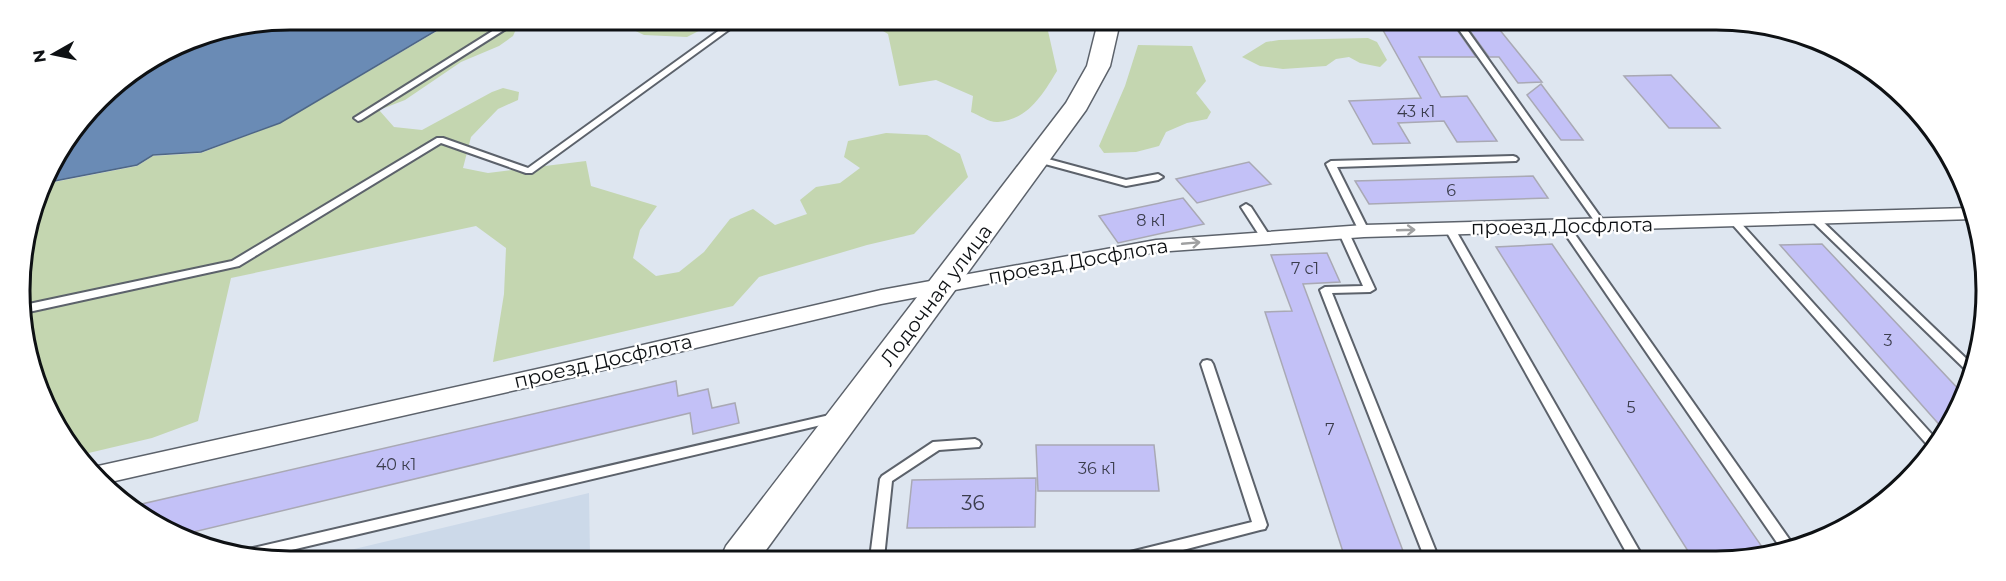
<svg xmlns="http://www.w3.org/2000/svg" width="2006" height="581" viewBox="0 0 2006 581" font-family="Montserrat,sans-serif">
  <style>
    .built { fill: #ccd9e9 }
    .green { fill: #c4d6b0 }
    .water { fill: #6a8bb5; stroke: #4e6685; stroke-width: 1.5 }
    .building { fill: #c3c1f7; stroke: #a9a9b4; stroke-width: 1.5 }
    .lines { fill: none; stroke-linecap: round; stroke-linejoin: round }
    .lane-casing { stroke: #5c626b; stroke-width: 4 }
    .street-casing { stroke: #5c626b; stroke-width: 3 }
    .secondary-casing { stroke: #5c626b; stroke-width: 3 }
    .lane { fill: #fff; fill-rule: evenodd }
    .street { fill: #fff; fill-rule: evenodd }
    .secondary { fill: #fff; fill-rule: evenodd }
    .oneway { stroke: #9fa0a1 }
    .labels { text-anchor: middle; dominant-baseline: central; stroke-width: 5; stroke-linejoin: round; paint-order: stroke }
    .number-label { font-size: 16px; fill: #3b3d4d }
    .street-label { font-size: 20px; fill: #0e1114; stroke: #fff }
    .near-number-label { font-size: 20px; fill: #3b3d4d }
    .rim { fill: none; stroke: #0e1114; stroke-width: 3 }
  </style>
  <rect width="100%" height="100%" fill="#dee6f0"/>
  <path class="built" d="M589,493L590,557H321Z"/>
  <g class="green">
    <path d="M456,20H528L517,27L513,36L499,46L461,62L405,100L379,110L394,127L422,130L492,92L503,88L519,92L518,100L498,109L471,137L463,168L488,173L586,161L591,186L657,206L640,230L633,258L656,276L679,272L704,252L730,219L753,209L775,225L807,214L800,200L816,187L840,183L860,168L844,157L848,141L886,133L927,135L960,154L968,177L914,234L867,245L759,277L733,306L493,362L504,294L506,248L476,226L231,278L198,421L152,438L76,456L29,361L20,272L44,184L137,166L153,156L201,153L280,123Z"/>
    <path d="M626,21H718L687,37L644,35L625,26Z"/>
    <path d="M768,21L1046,22L1057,71C1043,94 1028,120 998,122C990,123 979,115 971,112L973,96L936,80L899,86L888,34L868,22Z"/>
    <path d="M1368,38L1377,42L1387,60L1380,67L1360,63L1349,57L1336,59L1326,66L1283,69L1260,66L1242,57L1266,42L1279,40Z"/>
    <path d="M1138,45L1192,46L1206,81L1196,93L1211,112L1207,119L1187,123L1166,132L1159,146L1136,152L1104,153L1099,146L1125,86Z"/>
  </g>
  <path class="water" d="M291,20H454L280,123L201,152L153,155L137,165L44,183L48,170L112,87L187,40Z"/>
  <g class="building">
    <path d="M1379,23L1453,24L1476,57H1419L1441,97L1467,96L1497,141L1457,142L1444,121L1398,123L1410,143L1373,144L1349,101L1421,98Z"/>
    <path d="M1465,24H1495L1542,82L1518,83L1499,57H1489Z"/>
    <path d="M1671,75L1720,128H1669L1624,76Z"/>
    <path d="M1541,84L1583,140H1561L1527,95Z"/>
    <path d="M1249,162L1271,184L1197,203L1176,179Z"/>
    <path d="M1533,176L1548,198L1369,204L1355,181Z"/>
    <path d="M1183,198L1204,224L1118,243L1099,216Z"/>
    <path d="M1552,244L1767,554L1751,559H1693L1496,247Z"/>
    <path d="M1822,244L1964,395L1958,411L1944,430L1780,245Z"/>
    <path d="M1327,253L1340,282L1303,284L1406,559L1345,558L1265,312L1292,311L1271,255Z"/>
    <path d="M676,381L678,396L708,389L712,408L735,403L739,423L693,434L690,413L181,535L155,525L133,506Z"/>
    <path d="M1036,445H1154L1159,491H1038Z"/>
    <path d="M1036,478L1035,527L907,528L912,480Z"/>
  </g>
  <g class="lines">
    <g class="lane-casing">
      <g id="lane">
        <path d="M510,20H520L361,120L358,121L354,118Z"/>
        <path d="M732,21H741L532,173H526L441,143L239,266L24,313V305L232,261L437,138H443L528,168Z"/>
        <path d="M1455,24H1463L1604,222L1606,224L1604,226H1598Z"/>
        <path d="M1037,156L1126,180L1158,174L1163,177L1158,180L1126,186L1034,161L1032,159L1034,157Z"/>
        <path d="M1513,156L1516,157L1518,159L1516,161L1337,167L1369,231L1364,234L1359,231L1326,164L1331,161Z"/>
        <path d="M1246,204L1251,207L1271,238L1270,240L1266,241L1261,238L1241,207Z"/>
        <path d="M1816,217L1819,218L1974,366L1971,375L1813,222L1811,220Z"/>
        <path d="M1735,219L1738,220L1937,440L1931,449L1732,224L1730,222Z"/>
        <path d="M1564,222L1567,223L1794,546L1782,550L1559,225Z"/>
        <path d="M1450,226L1455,229L1644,559H1630L1445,229Z"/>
        <path d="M1344,230L1349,233L1375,289L1370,292L1332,293L1439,559H1425L1320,290L1325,287L1363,286L1339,233Z"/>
        <path d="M1207,360L1211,361L1213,364L1267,525L1265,529L1260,530L1152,558H1123L1125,554L1130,552L1252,522L1201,364L1203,361Z"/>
        <path d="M834,414L838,415L840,418L838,421L266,556H237L239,552L244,550Z"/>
        <path d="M975,439L979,441L981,444L979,447L939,450L892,481L884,558H870L880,479L882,476L933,442Z"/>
      </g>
    </g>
    <g class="street-casing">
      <path id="street" d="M1969,208L1974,219L1364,237L1156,252L881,304L569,378L106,483L89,468L569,362L881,290L1156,240L1364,225Z"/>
    </g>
    <g class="secondary-casing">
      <path id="secondary" d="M1098,22H1120L1110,66L1086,110L761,557H721L726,546L1066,103L1087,66Z"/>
    </g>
    <use href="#lane" class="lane"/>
    <use href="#street" class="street"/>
    <use href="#secondary" class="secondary"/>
  </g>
  <defs><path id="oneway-shaft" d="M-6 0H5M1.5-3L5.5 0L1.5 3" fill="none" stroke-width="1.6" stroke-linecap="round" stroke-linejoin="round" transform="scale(1.5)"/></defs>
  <g class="oneway">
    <use href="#oneway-shaft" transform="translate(1406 230) rotate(-2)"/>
    <use href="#oneway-shaft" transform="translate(1191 243) rotate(-5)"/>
  </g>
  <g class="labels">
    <g class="number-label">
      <text x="1416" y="111">43 к1</text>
      <text x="1451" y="190">6</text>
      <text x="1151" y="220">8 к1</text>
      <text x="1305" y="268">7 с1</text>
      <text x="1888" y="340">3</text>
      <text x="1631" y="407">5</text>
      <text x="1330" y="429">7</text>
      <text x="396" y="464">40 к1</text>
      <text x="1097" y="468">36 к1</text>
    </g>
    <g class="street-label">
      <text transform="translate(1562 226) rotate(-1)">проезд Досфлота</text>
      <text transform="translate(1078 261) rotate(-10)">проезд Досфлота</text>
      <text transform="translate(936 295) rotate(-53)">Лодочная улица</text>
      <text transform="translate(603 361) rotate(-13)">проезд Досфлота</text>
    </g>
    <g class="near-number-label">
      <text x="973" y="503">36</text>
    </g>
  </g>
  <path d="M0 0H2006V581H0ZM290 30H1716A260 260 0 0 1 1976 290V291A260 260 0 0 1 1716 551H290A260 260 0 0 1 30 291V290A260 260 0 0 1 290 30Z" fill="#fff" fill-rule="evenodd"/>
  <path class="rim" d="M290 30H1716A260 260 0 0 1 1976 290V291A260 260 0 0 1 1716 551H290A260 260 0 0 1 30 291V290A260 260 0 0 1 290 30Z"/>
  <g transform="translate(54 54) rotate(261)" stroke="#ffffff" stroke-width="4.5" paint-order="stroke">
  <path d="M0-4.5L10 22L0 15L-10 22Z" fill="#0e1114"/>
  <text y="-9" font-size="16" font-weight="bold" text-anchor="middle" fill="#0e1114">N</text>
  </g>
</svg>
